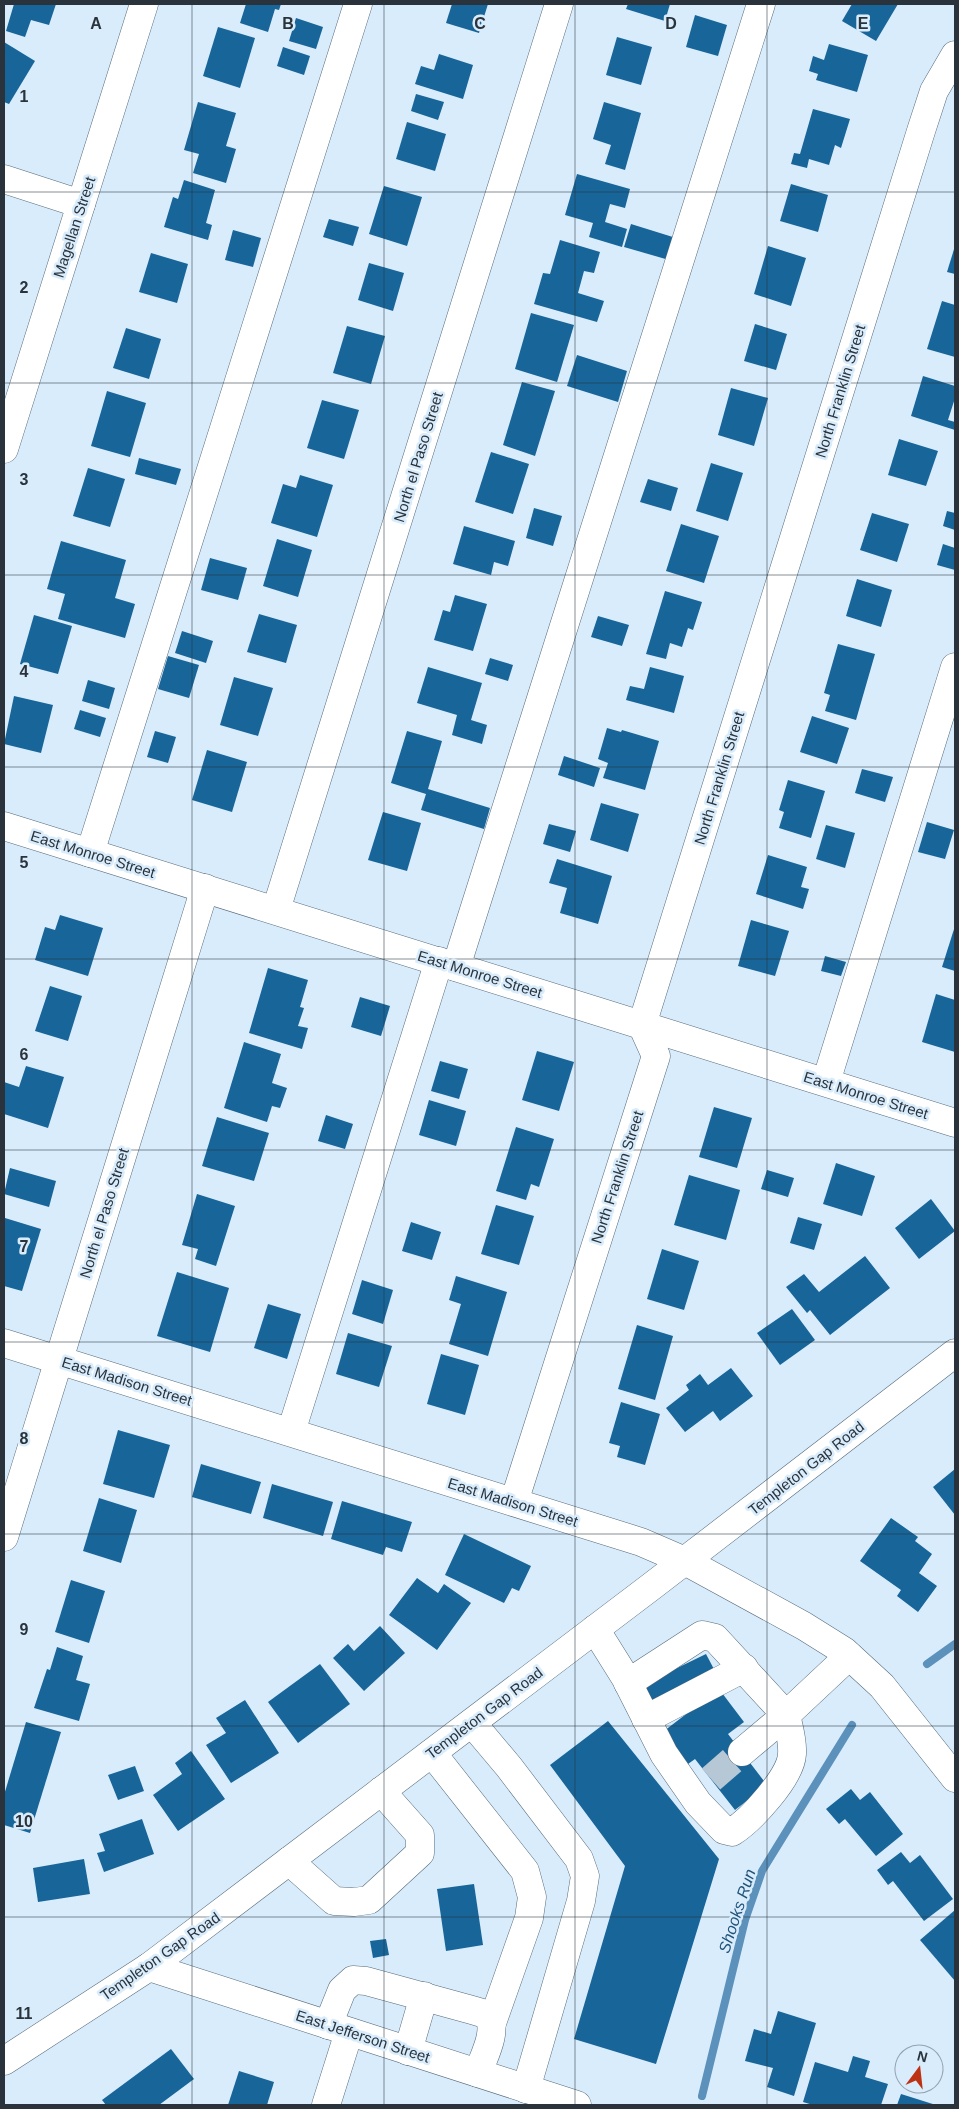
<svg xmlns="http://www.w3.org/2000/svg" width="959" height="2109" viewBox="0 0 959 2109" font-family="Arial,sans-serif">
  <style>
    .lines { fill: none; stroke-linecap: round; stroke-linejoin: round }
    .stream { stroke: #5b91ba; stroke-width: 8 }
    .building { fill: #176599 }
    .minor-tunnel { stroke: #b6c7d5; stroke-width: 28; stroke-dasharray: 28 14; stroke-linecap: butt }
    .minor-casing { stroke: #556a7b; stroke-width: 29 }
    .minor { stroke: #fff; stroke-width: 28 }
    .grid { fill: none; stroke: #2a333b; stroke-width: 1; stroke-opacity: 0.55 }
    .labels { text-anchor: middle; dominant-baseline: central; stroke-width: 5; stroke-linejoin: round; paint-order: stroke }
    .street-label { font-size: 15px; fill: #2a333b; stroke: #d9ecfc }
    .water-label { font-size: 16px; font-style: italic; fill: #20547a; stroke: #d9ecfc }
    .grid-label { font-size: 16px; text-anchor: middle; font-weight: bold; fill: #2a333b; stroke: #d9ecfc; stroke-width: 5; stroke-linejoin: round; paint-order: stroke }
  </style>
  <rect width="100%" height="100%" fill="#d9ecfc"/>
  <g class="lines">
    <g class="stream">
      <path d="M927,1664L955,1644"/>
      <path d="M702,2096L745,1920L762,1871L852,1725"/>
    </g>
  </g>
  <g class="building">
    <path d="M14,4H56L49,25L31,20L25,37L6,31Z"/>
    <path d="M246,4H281L279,10L275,9L268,32L240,23Z"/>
    <path d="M452,4H488L479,33L446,23Z"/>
    <path d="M628,4H670L665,21L626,9Z"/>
    <path d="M852,4H898L876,41L842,21Z"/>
    <path d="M695,15L727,25L718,56L686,47Z"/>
    <path d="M296,18L323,27L316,49L289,41Z"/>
    <path d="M218,27L255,38L240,88L203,76Z"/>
    <path d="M617,37L652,47L641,85L606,75Z"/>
    <path d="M4,42L35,61L9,104L4,102Z"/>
    <path d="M829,44L868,55L857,92L816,80L818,74L809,71L813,56L824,60Z"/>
    <path d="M283,47L310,56L304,75L277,66Z"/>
    <path d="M439,54L473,65L463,99L415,84L421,66L434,70Z"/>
    <path d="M416,94L444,102L438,120L411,111Z"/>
    <path d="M198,102L236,113L226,146L236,149L226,183L193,173L199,154L184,150Z"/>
    <path d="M604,102L641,113L625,170L605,164L611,145L593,139Z"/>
    <path d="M813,109L850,119L841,148L835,145L829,165L809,159L807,168L791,164L794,153L800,154Z"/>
    <path d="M407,122L446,134L435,171L396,159Z"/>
    <path d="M577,174L630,189L625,208L610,204L605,222L627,229L622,247L589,237L593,223L565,215Z"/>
    <path d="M184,180L215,190L206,223L212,225L208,240L164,227L173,197L178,199Z"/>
    <path d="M791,184L828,195L818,232L780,221Z"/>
    <path d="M384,186L422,197L407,246L369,234Z"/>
    <path d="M329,219L359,227L353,246L323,237Z"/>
    <path d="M631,224L676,238L669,260L624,247Z"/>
    <path d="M233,230L261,238L253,267L225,260Z"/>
    <path d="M560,240L600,252L594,273L584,271L578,293L604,301L597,322L534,304L543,273L550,274Z"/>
    <path d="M768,246L806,258L791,306L754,294Z"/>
    <path d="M955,246V274L947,272Z"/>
    <path d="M151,253L188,264L177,303L139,292Z"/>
    <path d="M369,263L404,273L393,311L358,300Z"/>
    <path d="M942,301L955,305V357L927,349Z"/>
    <path d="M531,313L574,325L557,382L515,369Z"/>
    <path d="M755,324L787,334L776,370L744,361Z"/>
    <path d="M347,326L385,336L371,384L333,373Z"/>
    <path d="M126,328L161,339L149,379L113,368Z"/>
    <path d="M577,355L627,371L618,402L567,386Z"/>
    <path d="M923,376L955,386V398L948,420L955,422V430L911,416Z"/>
    <path d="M522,382L555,391L535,456L503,445Z"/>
    <path d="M731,388L768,398L754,446L718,435Z"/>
    <path d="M107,391L146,403L130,457L91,446Z"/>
    <path d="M322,400L359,410L344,459L307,448Z"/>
    <path d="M899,439L938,451L926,486L888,475Z"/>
    <path d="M491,452L529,464L513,514L475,502Z"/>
    <path d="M139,458L181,469L176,485L135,474Z"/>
    <path d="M711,463L743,473L728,521L696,511Z"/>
    <path d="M88,468L125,479L110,527L73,516Z"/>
    <path d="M300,475L333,485L317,537L271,523L283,484L296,488Z"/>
    <path d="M648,479L678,488L671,511L640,502Z"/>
    <path d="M534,508L562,516L553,546L526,538Z"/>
    <path d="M947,511L955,513V530L943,526Z"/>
    <path d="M872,513L909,524L897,562L860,550Z"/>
    <path d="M681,524L719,536L704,583L666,571Z"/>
    <path d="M464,526L515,541L508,566L494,562L491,575L453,564Z"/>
    <path d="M277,539L312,550L298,597L263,586Z"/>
    <path d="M61,541L126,560L115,598L135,604L125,638L58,619L65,594L47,589Z"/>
    <path d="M943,544L955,548V570L937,565Z"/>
    <path d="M210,558L247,568L238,600L201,590Z"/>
    <path d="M857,579L892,590L881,627L846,616Z"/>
    <path d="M665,591L702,602L693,630L688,628L682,647L670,643L666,659L646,654Z"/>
    <path d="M455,595L487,604L473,651L434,640L443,610L450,612Z"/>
    <path d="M259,614L297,625L286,663L247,652Z"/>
    <path d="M34,615L72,626L58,674L20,664Z"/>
    <path d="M598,616L629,625L622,646L591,637Z"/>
    <path d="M182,631L213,641L206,663L175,653Z"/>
    <path d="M838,644L875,654L856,720L825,711L830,695L824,693Z"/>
    <path d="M168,656L199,665L189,698L158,689Z"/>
    <path d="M490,658L513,665L508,681L485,674Z"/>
    <path d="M428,667L482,683L471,720L487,725L482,744L452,735L457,715L417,703Z"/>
    <path d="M650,667L684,676L674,713L626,700L630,686L644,689Z"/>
    <path d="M234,677L273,688L258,736L220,725Z"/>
    <path d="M88,680L115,688L109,709L82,701Z"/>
    <path d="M14,696L53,705L41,753L4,744Z"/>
    <path d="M80,710L106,718L100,737L74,729Z"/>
    <path d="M812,716L849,728L837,764L800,752Z"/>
    <path d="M607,728L621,732L622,730L659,741L645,790L603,778L608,763L598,759Z"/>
    <path d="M155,731L176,737L168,763L147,757Z"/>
    <path d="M407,731L442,741L428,789L490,808L484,829L421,810L426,794L391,783Z"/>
    <path d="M207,750L247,762L232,812L192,800Z"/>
    <path d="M564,756L600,768L594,787L558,775Z"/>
    <path d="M862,769L893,777L885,802L855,793Z"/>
    <path d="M788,780L825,791L811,838L779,828L784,812L779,810Z"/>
    <path d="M601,803L639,814L628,852L590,840Z"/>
    <path d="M383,812L421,823L407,871L368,860Z"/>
    <path d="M927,822L954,830L945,859L918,852Z"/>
    <path d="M549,824L576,831L570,852L543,844Z"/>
    <path d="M826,825L855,833L845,868L816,859Z"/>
    <path d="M768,855L807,867L801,887L809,889L803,909L756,894Z"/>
    <path d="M557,859L612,876L598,924L560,913L567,888L549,883Z"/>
    <path d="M60,915L103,928L88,976L35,960L45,927L55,930Z"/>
    <path d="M751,920L789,931L775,976L738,966Z"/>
    <path d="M955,926V971L942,967Z"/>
    <path d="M825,956L846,962L841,976L821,971Z"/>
    <path d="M268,968L308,980L300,1007L304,1008L298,1026L308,1028L302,1049L249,1033Z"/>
    <path d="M50,986L82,996L68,1041L35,1031Z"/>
    <path d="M936,994L955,1000V1052L922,1042Z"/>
    <path d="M360,997L390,1006L381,1036L351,1027Z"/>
    <path d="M244,1042L281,1054L272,1083L287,1088L280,1108L272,1106L267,1122L224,1108Z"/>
    <path d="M537,1051L574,1062L559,1111L522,1100Z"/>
    <path d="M440,1061L468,1069L459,1099L431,1091Z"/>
    <path d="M26,1066L64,1077L48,1128L4,1114V1082L19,1087Z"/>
    <path d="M429,1100L466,1111L456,1146L419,1135Z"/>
    <path d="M714,1107L752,1118L737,1168L699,1157Z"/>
    <path d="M326,1115L353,1124L345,1149L318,1141Z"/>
    <path d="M217,1117L269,1133L254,1181L202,1166Z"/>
    <path d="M516,1127L554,1139L539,1187L531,1184L526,1200L496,1191Z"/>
    <path d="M836,1163L875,1176L862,1216L823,1204Z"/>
    <path d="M10,1168L56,1181L49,1207L4,1194Z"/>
    <path d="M767,1170L794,1178L788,1197L761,1189Z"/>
    <path d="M689,1175L740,1190L726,1240L674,1225Z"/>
    <path d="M197,1194L235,1206L216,1266L195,1259L198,1249L182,1245Z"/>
    <path d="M931,1199L955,1231L919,1259L895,1228Z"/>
    <path d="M496,1205L534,1216L519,1265L481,1254Z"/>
    <path d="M798,1217L822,1224L814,1250L790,1243Z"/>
    <path d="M5,1218L41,1229L22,1291L4,1286Z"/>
    <path d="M411,1222L441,1232L432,1260L402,1251Z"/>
    <path d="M662,1249L699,1261L684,1310L647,1299Z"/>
    <path d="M865,1256L890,1288L830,1335L810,1310L807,1313L786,1287L804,1274L819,1292Z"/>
    <path d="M177,1272L229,1288L210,1352L157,1336Z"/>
    <path d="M456,1276L507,1292L488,1356L449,1344L461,1304L449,1300Z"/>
    <path d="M362,1280L393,1290L383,1324L352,1314Z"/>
    <path d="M268,1304L301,1314L287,1359L254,1348Z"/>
    <path d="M792,1309L815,1340L780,1365L757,1333Z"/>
    <path d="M637,1325L673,1336L655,1400L618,1389Z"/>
    <path d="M348,1333L392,1346L379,1387L336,1374Z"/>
    <path d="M441,1354L479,1365L465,1415L427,1404Z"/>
    <path d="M731,1368L753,1396L720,1421L713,1411L685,1432L666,1408L689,1390L686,1385L700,1374L708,1385Z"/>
    <path d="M621,1402L660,1414L645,1465L617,1457L620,1446L609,1443Z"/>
    <path d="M118,1430L170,1445L154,1498L103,1484Z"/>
    <path d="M201,1464L261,1482L251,1514L192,1497Z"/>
    <path d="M955,1469V1515L933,1487Z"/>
    <path d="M272,1484L333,1502L323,1536L263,1518Z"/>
    <path d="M99,1498L137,1510L121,1563L83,1551Z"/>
    <path d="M342,1501L412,1522L402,1552L386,1547L383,1555L331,1539Z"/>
    <path d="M891,1518L918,1537L915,1541L932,1554L919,1573L937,1586L918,1612L897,1596L901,1590L860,1561Z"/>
    <path d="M464,1534L531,1566L519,1591L512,1588L504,1603L445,1575Z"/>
    <path d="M417,1578L438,1593L444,1584L471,1603L437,1650L389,1615Z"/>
    <path d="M71,1580L105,1591L89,1643L55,1632Z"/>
    <path d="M380,1626L405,1653L364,1691L333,1658L348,1644L354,1651Z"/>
    <path d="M57,1647L83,1656L76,1680L90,1684L79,1721L34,1708L47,1669L50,1670Z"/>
    <path d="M706,1654L716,1673L652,1705L642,1685Z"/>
    <path d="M320,1664L350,1704L298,1743L268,1702Z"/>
    <path d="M719,1689L744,1722L728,1734L767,1785L735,1810L695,1759L688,1764L664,1731Z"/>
    <path d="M245,1700L279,1753L231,1783L206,1745L226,1733L216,1718Z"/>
    <path d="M608,1721L719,1859L656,2064L574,2039L625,1866L550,1765Z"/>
    <path d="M26,1722L61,1732L30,1833L4,1825V1795Z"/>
    <path d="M191,1751L225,1799L178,1831L153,1795L182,1774L175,1763Z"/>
    <path d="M135,1766L144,1791L118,1800L108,1775Z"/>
    <path d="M851,1789L860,1800L870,1792L903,1834L876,1856L845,1819L839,1824L826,1809Z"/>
    <path d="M142,1819L154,1854L104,1872L97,1853L105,1851L99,1834Z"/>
    <path d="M901,1852L910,1863L920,1855L953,1899L924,1921L893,1881L888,1885L877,1870Z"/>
    <path d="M84,1859L90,1894L38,1902L33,1868Z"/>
    <path d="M474,1884L483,1945L446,1951L437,1889Z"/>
    <path d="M955,1910V1981L920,1940Z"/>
    <path d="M386,1939L389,1955L373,1958L370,1941Z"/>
    <path d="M778,2011L816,2023L794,2096L767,2087L773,2068L745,2061L754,2029L771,2034Z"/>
    <path d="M171,2049L194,2079L159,2105H106L102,2100Z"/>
    <path d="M853,2056L870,2061L865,2077L888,2084L881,2105H813L803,2102L815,2062L848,2072Z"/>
    <path d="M239,2071L274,2082L267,2105H228Z"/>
    <path d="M901,2094L936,2105H897Z"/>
  </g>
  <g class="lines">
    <path class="minor-tunnel" d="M711,1779L742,1752"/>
    <g class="minor-casing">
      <g id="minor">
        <path d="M4,179L81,204"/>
        <path d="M4,449L144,4"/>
        <path d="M4,826L955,1123"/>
        <path d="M90,853L358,4"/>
        <path d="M276,910L559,4"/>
        <path d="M456,967L761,4"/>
        <path d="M826,1082L955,667"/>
        <path d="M4,1343L641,1542L685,1561L804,1626L844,1651L882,1686L955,1778"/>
        <path d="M291,1432L439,961"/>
        <path d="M514,1502L656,1056L642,1025L921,131L934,91L955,55"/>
        <path d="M4,1537L205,888"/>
        <path d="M595,1629L625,1677L664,1754L698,1803L724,1830L732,1832C751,1820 791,1777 792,1754C793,1741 789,1728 786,1715L849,1656"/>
        <path d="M628,1683L702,1635L715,1638L786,1715L742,1752"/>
        <path d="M646,1719L744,1668"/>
        <path d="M472,1723L509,1767L579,1859L585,1876L581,1901L526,2089"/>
        <path d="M432,1753L525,1871L532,1897L529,1918L492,2023"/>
        <path d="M289,1861L334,1901L354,1902L369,1900L420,1853V1835L381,1791"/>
        <path d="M149,1967L577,2105"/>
        <path d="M328,2025L342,1990L353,1980L366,1981L472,2010L489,2015C497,2034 484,2055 478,2073"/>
        <path d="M408,2051L424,1996"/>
        <path d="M4,2061L149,1967L652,1586L955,1353"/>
        <path d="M326,2105L349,2032"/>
      </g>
    </g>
    <use href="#minor" class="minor"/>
  </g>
  <path class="grid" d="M192,4V2105M384,4V2105M575,4V2105M767,4V2105M4,192H955M4,383H955M4,575H955M4,767H955M4,959H955M4,1150H955M4,1342H955M4,1534H955M4,1726H955M4,1917H955"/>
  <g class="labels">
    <g class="street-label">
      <text transform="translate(74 227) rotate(-72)">Magellan Street</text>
      <text transform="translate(840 391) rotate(-73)">North Franklin Street</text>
      <text transform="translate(418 457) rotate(-73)">North el Paso Street</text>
      <text transform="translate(719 778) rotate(-73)">North Franklin Street</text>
      <text transform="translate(93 854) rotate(17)">East Monroe Street</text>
      <text transform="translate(480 974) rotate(17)">East Monroe Street</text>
      <text transform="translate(866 1095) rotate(17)">East Monroe Street</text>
      <text transform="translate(617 1177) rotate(-72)">North Franklin Street</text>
      <text transform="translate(104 1213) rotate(-73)">North el Paso Street</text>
      <text transform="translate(127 1381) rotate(17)">East Madison Street</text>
      <text transform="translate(806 1468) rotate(-38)">Templeton Gap Road</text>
      <text transform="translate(513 1502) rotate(17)">East Madison Street</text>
      <text transform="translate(484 1713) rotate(-37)">Templeton Gap Road</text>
      <text transform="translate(160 1956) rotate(-35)">Templeton Gap Road</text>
      <text transform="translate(363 2036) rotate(18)">East Jefferson Street</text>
    </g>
    <g class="water-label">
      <text transform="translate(737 1911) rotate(-72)">Shooks Run</text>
    </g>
  </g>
  <g class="grid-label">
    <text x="96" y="29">A</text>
    <text x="288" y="29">B</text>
    <text x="480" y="29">C</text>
    <text x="671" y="29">D</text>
    <text x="863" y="29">E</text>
    <text x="24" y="102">1</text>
    <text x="24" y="293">2</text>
    <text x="24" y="485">3</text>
    <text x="24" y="677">4</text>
    <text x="24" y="868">5</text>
    <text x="24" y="1060">6</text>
    <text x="24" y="1252">7</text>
    <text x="24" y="1444">8</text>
    <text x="24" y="1635">9</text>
    <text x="24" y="1827">10</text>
    <text x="24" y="2019">11</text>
  </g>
  <rect width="959" height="2109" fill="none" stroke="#2a333b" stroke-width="10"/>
  <g transform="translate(919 2069) rotate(15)"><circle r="24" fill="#d9ecfc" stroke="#93a2af"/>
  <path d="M0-4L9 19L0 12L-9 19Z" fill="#bc3213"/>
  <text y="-8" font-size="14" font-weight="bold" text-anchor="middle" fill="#2a333b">N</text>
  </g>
</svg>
